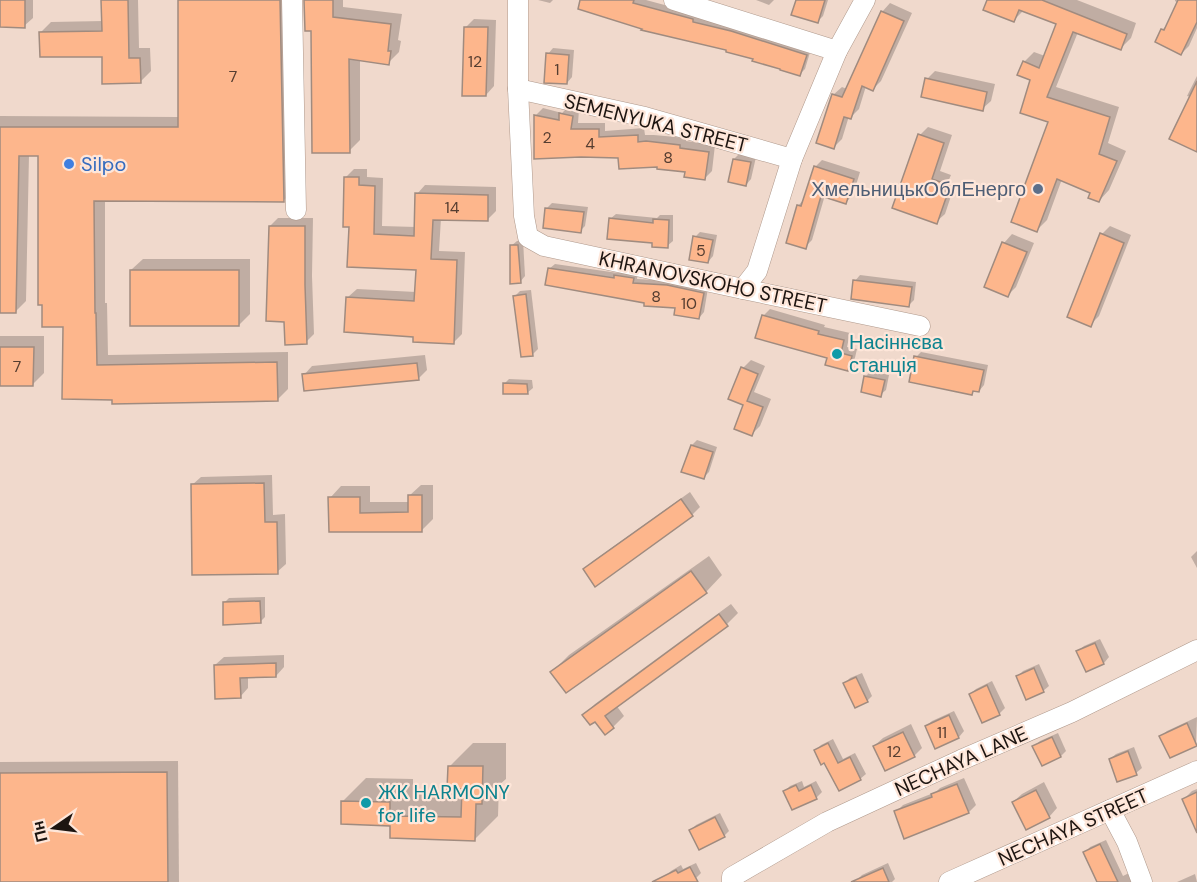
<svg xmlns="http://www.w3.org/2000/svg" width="1197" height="882" viewBox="0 0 1197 882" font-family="'DM Sans',sans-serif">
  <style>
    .shadow { fill: #0003 }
    .building { fill: #fdb68c; stroke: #a08b7f; stroke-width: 1.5 }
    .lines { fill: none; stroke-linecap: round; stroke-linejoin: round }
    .minor-casing { stroke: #af998c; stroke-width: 21 }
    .minor { stroke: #fff; stroke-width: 20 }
    .shop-dot { fill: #3f7fe0; stroke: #fee6d9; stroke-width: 2 }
    .service-dot { fill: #5c6f8a; stroke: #fee6d9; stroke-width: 2 }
    .culture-dot { fill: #0f9aa8; stroke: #fee6d9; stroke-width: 2 }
    .labels { text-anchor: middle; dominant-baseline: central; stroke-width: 4.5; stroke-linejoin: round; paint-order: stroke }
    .number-label { font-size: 16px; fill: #553d30 }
    .street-label { font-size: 20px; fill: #1d1511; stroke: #fee6d9 }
    .shop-label { font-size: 20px; fill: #366cbe; stroke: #fee6d9; text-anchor: start }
    .service-label { font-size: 20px; fill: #4e5e75; stroke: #fee6d9; text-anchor: end }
    .culture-label { font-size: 20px; fill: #0d838f; stroke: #fee6d9; text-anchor: start }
  </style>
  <rect width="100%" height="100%" fill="#f0d9cc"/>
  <g class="shadow">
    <path d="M0,0H33V18L24,26H0Z"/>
    <path d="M103,0H138L139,48H150L151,71L140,82L103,55L41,32L51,22L103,21Z"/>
    <path d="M179,0H291L294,190L283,201L105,200V303H107L108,355L288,352V389L277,400L114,402L64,325L39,155H29L26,301L15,312H0V116L179,117Z"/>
    <path d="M306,0H343V7L402,14L398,40L401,41L399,52L388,63L360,59V140L349,151L312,30Z"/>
    <path d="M538,0H553L550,3Z"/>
    <path d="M582,0H646L698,14L811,49L805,69L800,74Z"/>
    <path d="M756,0H774L769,5Z"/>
    <path d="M797,0H828L823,16L818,21Z"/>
    <path d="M988,0H1077L1136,23L1131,38L1120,49L1078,32L1056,87L1119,107L1108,143L1126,151L1109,190L1099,201L1092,192L1062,179L1047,220L1037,230L1050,121L1024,62L1034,52L1045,56L1058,23L1024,10L1014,20Z"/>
    <path d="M1175,0H1197V28L1189,46L1181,54L1162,30L1169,23L1178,3L1175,1Z"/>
    <path d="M890,3L912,13L881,81L873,89L866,86L859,109L851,117L849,116L842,139L834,147L833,95L842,87L847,89L882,12Z"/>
    <path d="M474,19L496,20L494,86L486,95L466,27Z"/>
    <path d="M553,48L574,50L572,77L567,83L548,54Z"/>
    <path d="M935,71L995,84L991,101L982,109L927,79Z"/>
    <path d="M1197,76V150L1191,97L1187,96Z"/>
    <path d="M568,107L579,110L578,123H605V131L644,128L645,135H654L686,138V141L715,145L712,171L705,178L686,171L619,157L536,115L543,108L562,113Z"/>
    <path d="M928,127L952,135L940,171L951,175L947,184L954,187L945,214L936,222L920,135Z"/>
    <path d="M739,154L756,157L751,179L746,185L734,159Z"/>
    <path d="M822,160L860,172L853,195L846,202L825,195L812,240L805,247L798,206L805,198L815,167Z"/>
    <path d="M354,169H367V177L383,178L382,226L416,227L417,194L425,185L496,187V211L487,220L441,218L439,251L465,252L462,334L453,343L414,335L348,297L357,289L416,292L417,269L350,225L346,177Z"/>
    <path d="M552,203L588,207L585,226L580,231L547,208Z"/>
    <path d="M616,214L657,218L660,215H673V241L667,246L654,241L610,219Z"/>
    <path d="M278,218H313L312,276L314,334L306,342L285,320L270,226Z"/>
    <path d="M1110,226L1131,235L1099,316L1090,325L1102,234Z"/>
    <path d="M700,232L717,235L713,256L708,262L695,237Z"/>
    <path d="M1012,234L1034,243L1016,287L1008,295L986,286L1004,243Z"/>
    <path d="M523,240L525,276L520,282L511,246L517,241Z"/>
    <path d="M143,259H250V314L239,325L131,270Z"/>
    <path d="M555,264L618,273L621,270L638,273L637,279L673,281L708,288L704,312L699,318L677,306L549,269Z"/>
    <path d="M860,275L916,282L914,300L909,305L855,281Z"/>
    <path d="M531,290L538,349L533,354L515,296L520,291Z"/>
    <path d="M770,309L825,325L824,327L850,333L847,347L857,349L854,362L848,369L828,357L763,316Z"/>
    <path d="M0,336H44V373L33,384H0Z"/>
    <path d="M921,352L988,365L984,385L979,391L975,390L972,393L916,357Z"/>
    <path d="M425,355L427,370L418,379L304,375L312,366Z"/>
    <path d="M751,360L765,366L754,392L771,399L760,426L752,434L745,405L743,368Z"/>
    <path d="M871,371L889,375L886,390L880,395L865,377Z"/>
    <path d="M509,379L532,380L533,388L527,393L504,384Z"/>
    <path d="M697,440L717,447L709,472L703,478L692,445Z"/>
    <path d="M272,475L273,515L285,514L286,564L277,572L192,485L201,477Z"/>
    <path d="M421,485H433V519L422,530L330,531V498L341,486H370V502H410L409,496Z"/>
    <path d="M690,492L700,507L692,515L585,569L593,561Z"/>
    <path d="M1197,551V568L1191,557Z"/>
    <path d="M709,556L722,575L706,592L552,672L569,655Z"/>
    <path d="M265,597V617L260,622L224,603L229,598Z"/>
    <path d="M731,604L738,613L727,624L616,705L624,716L613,727L584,715L595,704Z"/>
    <path d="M1100,639L1109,657L1104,663L1087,670L1078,651L1084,646Z"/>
    <path d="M284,655V667L276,676H248V688L240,697L215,665L224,657Z"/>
    <path d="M1039,664L1049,686L1043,691L1018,676L1023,671Z"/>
    <path d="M862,673L872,696L867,701L845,683L850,678Z"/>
    <path d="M992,681L1005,708L1000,713L983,721L970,694L976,689Z"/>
    <path d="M954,711L964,731L959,737L936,747L926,726L932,721Z"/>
    <path d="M1197,717L1196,744L1161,736L1167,731Z"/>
    <path d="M911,724L922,748L914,756L874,746L883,738Z"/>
    <path d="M1058,733L1066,751L1061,756L1034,746L1040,741Z"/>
    <path d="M833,739L843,759L855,753L866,774L860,779L825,761L815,751L821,745Z"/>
    <path d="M473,743H506V779L499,785L498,816L475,839L392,825L342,802L366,778L413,779V792L463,793V788L449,767Z"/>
    <path d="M1134,747L1142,768L1136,773L1110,759L1116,754Z"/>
    <path d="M178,761L179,882H0V762Z"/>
    <path d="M964,778L976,805L969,812L905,837L896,812L903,805L936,792L940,788Z"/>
    <path d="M802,781L804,787L816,781L822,792L816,798L785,791L790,786Z"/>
    <path d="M1044,782L1057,808L1049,817L1013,802L1022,794Z"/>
    <path d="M1197,789V824L1183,800L1192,791Z"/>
    <path d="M720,813L729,831L724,836L691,830L696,825Z"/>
    <path d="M1106,840L1123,876L1129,873L1133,882H1106L1085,853L1090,847Z"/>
    <path d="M696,863L701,873L696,878L688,882H669L666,876L671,871L681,865L683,869Z"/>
    <path d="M888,863L895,879L892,882H858L857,880L862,875Z"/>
    <path d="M1195,874L1197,882H1177Z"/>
  </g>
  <g class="building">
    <path d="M0,0H25V28L0,27Z"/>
    <path d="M101,0H128L129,58H140L141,83L102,84V57H40L39,32L102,31Z"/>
    <path d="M178,0H280L284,202L94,201L95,313H96L97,365L277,362L278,401L112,404V400L62,399L63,327H42V305H38V156H19L16,313H0V127H178Z"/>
    <path d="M304,0H333V17L391,24L388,51H391L389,65L349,59L350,153H312L311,31H305Z"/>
    <path d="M580,0H634L633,3L693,19V22L731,31L807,55L800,76L780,70V69L752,61L753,59L726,52V50L641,30L642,29L578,9Z"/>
    <path d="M796,0H825L818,23L791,15Z"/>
    <path d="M987,0H1042L1127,34L1121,50L1073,32L1047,97L1110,117L1099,154L1117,161L1099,202L1088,198L1090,193L1057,179L1037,232L1011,222L1048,122L1020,113L1030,80L1017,75L1023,61L1039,68L1056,24L1019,10L1014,22L983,10Z"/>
    <path d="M1178,0H1197V22L1181,55L1155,42L1161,29L1164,30Z"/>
    <path d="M881,11L904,21L873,91L862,86L851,119L844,117L834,149L816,143L832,94L842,97Z"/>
    <path d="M464,27H488L486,96H462Z"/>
    <path d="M546,53L569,55L567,84L544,83Z"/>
    <path d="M925,78L987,92L983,111L921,97Z"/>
    <path d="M1197,81V152L1169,139Z"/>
    <path d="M559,113L573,116L571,129H599V137L638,135V142L646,141L680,145V148L709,152L705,180L684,177L685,172L657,169V167L619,169L618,158L581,157L534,159V115L559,120Z"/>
    <path d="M918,134L944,143L932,179L943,183L940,193L947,195L937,224L892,208Z"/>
    <path d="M733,159L751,162L746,186L728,182Z"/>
    <path d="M814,166L854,179L846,204L821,196L806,249L786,243L797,205L801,206Z"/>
    <path d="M344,177H359V185L375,186L374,234L414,236L415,193L488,195V221L433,220L431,259L457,260L454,344L413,342V337L344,332L346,297L414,301L416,270L347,267L349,227H343Z"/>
    <path d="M545,208L584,212L581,233L543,228Z"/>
    <path d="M609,218L653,223V219L669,220L668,248L652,247V243L607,239Z"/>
    <path d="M269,226H305V285L307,344L285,345L284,322L266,321Z"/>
    <path d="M1100,233L1124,243L1091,327L1067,317Z"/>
    <path d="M693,236L713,240L708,263L689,260Z"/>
    <path d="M1002,242L1027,252L1008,297L984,287Z"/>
    <path d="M510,245H518L521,283L510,284Z"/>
    <path d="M548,268L614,278V275L634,278L633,283L667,285L704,293L699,319L674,315L675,308L644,306V303L545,285Z"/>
    <rect x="130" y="270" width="109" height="56"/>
    <path d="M853,280L912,287L909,307L851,299Z"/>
    <path d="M526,294L533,356L521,357L513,296Z"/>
    <path d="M762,315L819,331L818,334L844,340L841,353L852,356L848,371L825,365L827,358L755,338Z"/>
    <path d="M0,347H34L33,386H0Z"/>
    <path d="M914,356L984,370L979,392L973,391L972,395L909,382Z"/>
    <path d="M417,363L419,380L304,391L302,374Z"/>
    <path d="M741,367L758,374L747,401L763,407L752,436L734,429L743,405L728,399Z"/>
    <path d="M864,376L885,380L881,397L861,392Z"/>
    <path d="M503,383L527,384L528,394H503Z"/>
    <path d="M691,445L713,452L704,479L681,472Z"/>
    <path d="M264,483L265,522H277L278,574L192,575L191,484Z"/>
    <path d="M408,495H422V532H329L328,497H360V513L408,512Z"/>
    <path d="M681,499L693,516L595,587L583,569Z"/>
    <path d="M691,571L707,593L566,693L550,672Z"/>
    <path d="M260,601L261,623L223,625V602Z"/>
    <path d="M719,614L728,626L605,716L614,728L605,735L595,722L590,725L582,715Z"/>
    <path d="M1095,643L1104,664L1086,672L1076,651Z"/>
    <path d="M276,663V677L240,678L241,698L215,699L214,665Z"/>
    <path d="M1034,668L1044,692L1026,700L1016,676Z"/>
    <path d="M856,677L868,702L855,708L843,683Z"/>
    <path d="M987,685L1000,715L982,723L969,694Z"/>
    <path d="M949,715L959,738L935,749L925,726Z"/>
    <path d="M1187,723L1197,746L1170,758L1159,736Z"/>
    <path d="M903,732L915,757L885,771L873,746Z"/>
    <path d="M1052,737L1061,757L1042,766L1032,746Z"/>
    <path d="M828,743L838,763L850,757L861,780L839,791L824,763L821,765L814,750Z"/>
    <path d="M1128,751L1137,775L1117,782L1109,759Z"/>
    <path d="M448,766H483L482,804H476L475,841L390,838V826L341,824V801L390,802V816L461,817L462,789H447Z"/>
    <path d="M167,772L168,882H0V773Z"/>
    <path d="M957,784L969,813L904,839L894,811L932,797L931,794Z"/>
    <path d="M796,785L799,791L811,785L817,799L792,810L783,791Z"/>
    <path d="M1036,790L1050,818L1026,830L1012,802Z"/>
    <path d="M1197,792V833L1182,799Z"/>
    <path d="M715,817L725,837L699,850L689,830Z"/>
    <path d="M1100,844L1118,882H1097L1083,852Z"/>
    <path d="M690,867L698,882H652L676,870L678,873Z"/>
    <path d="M883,868L889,882H851Z"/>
  </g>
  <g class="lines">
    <g class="minor-casing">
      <g id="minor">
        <path d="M292,0L296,210"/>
        <path d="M518,0V89L524,216L528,237L544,246L743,289L920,326"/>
        <path d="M674,0L837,51"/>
        <path d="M518,89L645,117L792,159"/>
        <path d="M743,289L757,271L792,159L837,51L865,0"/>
        <path d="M1110,810L1127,842L1142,882"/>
        <path d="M732,882V877L827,822L961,760L1072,712L1197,650"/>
        <path d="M949,882L1197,771"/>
      </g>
    </g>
    <use href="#minor" class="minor"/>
  </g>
  <circle class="shop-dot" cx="69" cy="164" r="6"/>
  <circle class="service-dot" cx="1038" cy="189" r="6"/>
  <g class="culture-dot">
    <circle cx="837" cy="354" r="6"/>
    <circle cx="366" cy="803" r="6"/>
  </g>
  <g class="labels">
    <g class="number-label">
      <text x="475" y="61">12</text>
      <text x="557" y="69">1</text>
      <text x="233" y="76">7</text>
      <text x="547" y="137">2</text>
      <text x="590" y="143">4</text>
      <text x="668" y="157">8</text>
      <text x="452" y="207">14</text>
      <text x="701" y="250">5</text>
      <text x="656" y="296">8</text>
      <text x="689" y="303">10</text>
      <text x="17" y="366">7</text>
      <text x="942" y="732">11</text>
      <text x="894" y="751">12</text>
    </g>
    <g class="street-label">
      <text transform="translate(656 123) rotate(14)">SEMENYUKA STREET</text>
      <text transform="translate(713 282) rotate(12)">KHRANOVSKOHO STREET</text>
      <text transform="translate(961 761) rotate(-24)">NECHAYA LANE</text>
      <text transform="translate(1073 827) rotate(-24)">NECHAYA STREET</text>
    </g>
    <g class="shop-label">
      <text x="81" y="164">Silpo</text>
    </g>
    <g class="service-label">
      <text x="1026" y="189">ХмельницькОблЕнерго</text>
    </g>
    <g class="culture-label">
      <text x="849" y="342">Насіннєва<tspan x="849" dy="23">станція</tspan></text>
      <text x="378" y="792">ЖК HARMONY<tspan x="378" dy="23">for life</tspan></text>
    </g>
  </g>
  <g transform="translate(54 828) rotate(256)" stroke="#fee6d9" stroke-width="4.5" paint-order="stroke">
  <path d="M0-4.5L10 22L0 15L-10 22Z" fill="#1d1511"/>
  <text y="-9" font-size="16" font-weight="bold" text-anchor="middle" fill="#1d1511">Пн</text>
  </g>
</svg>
